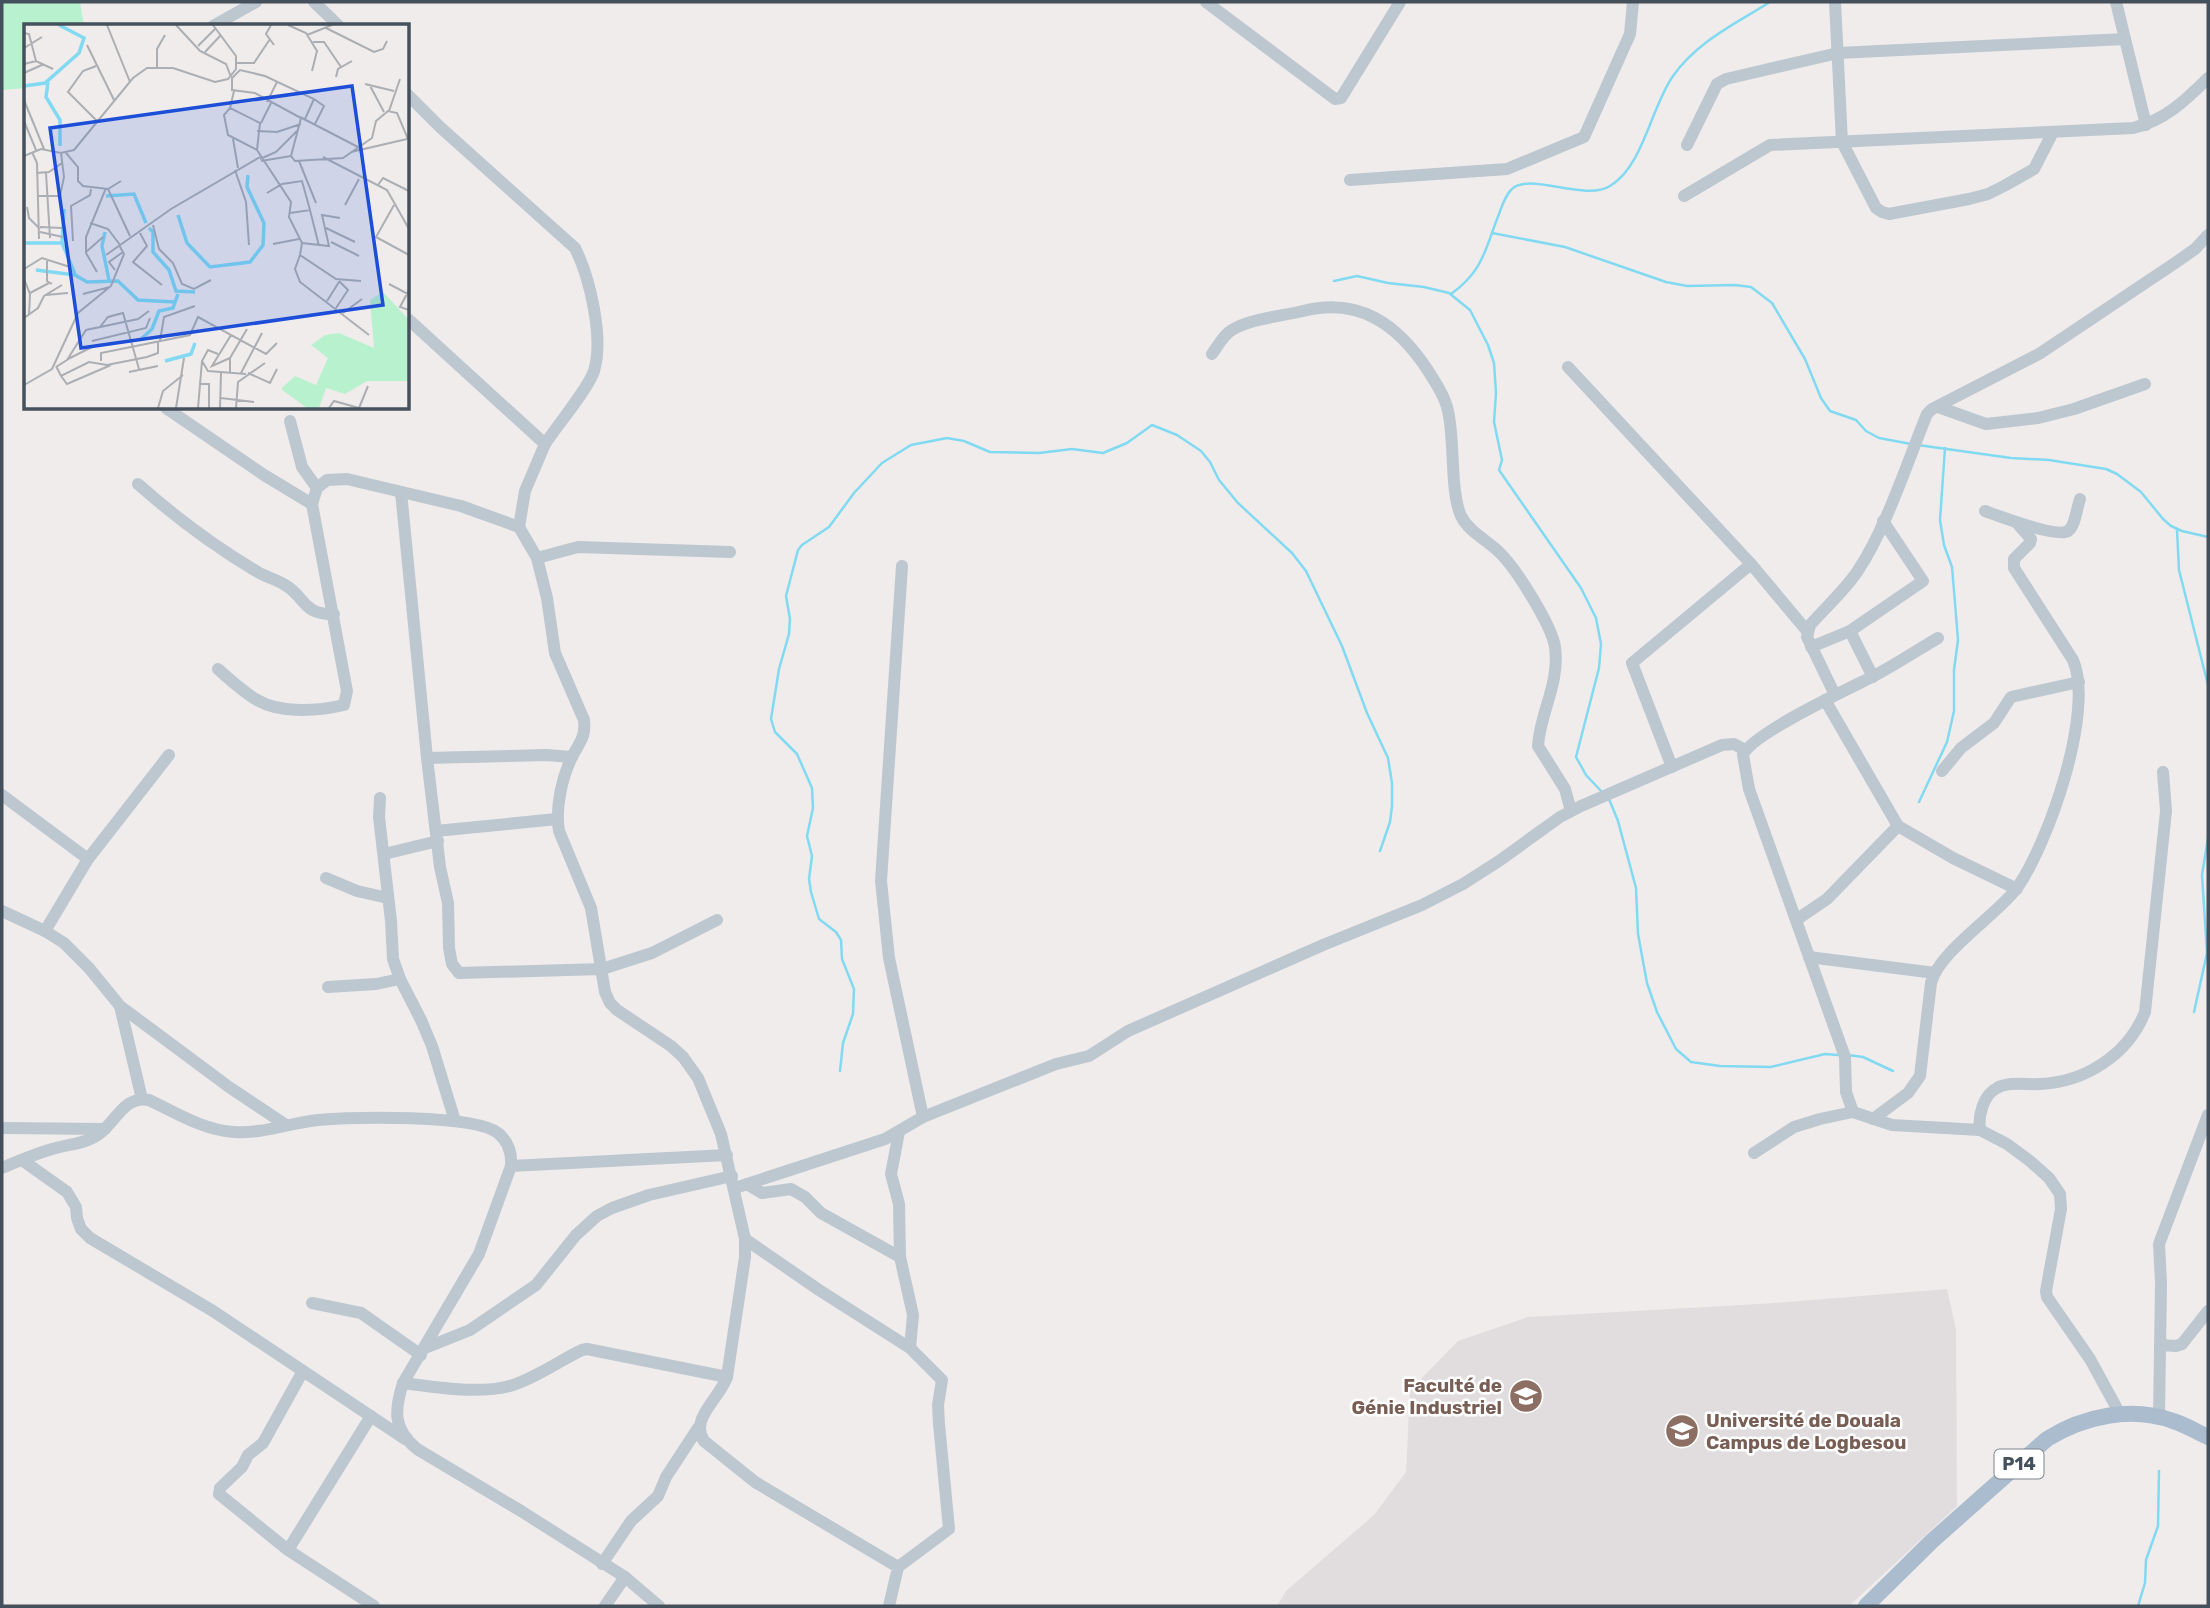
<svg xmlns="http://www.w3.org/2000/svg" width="2210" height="1608" viewBox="0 0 2210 1608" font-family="Rubik,sans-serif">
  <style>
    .education { fill: #e1ddde }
    .green { fill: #b7f1cd }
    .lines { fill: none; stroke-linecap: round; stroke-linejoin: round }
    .stream { stroke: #81daf1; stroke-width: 2.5 }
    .minor { stroke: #bcc7d0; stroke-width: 12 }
    .major { stroke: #aabcce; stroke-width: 16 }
    .labels { text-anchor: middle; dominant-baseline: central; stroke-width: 5; stroke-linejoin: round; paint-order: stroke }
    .shield { fill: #fff; stroke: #7c848c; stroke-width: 2 }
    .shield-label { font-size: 18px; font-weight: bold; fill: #44505b }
    .education-label { font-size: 19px; font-weight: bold; fill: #785e54; stroke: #fff; text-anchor: end }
    .inset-river { fill: none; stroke: #81daf1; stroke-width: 3.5 }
    .inset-road { fill: none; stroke: #abaeb2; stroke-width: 2 }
    .view { fill: #1d4ed8; fill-opacity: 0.15; stroke: #1d4ed8; stroke-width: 3.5 }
    .inset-edge { fill: none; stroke: #44505b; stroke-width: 3.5 }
  </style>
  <rect width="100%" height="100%" fill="#f0ecec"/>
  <path class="education" d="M1947,1289L1956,1329L1957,1506L1849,1606H1277L1286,1591L1374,1515L1406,1472L1410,1390L1458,1341L1528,1317L1776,1303Z"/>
  <path class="green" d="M2,2H80L84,26H26V88L2,90Z"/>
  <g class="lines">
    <g class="stream">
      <path d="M1492,233L1565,247L1666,282L1687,286L1735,285L1751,287L1772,303L1805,359L1821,398L1830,411L1856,420L1866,431L1879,438L1911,444"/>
      <path d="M1334,281L1357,276L1388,283L1424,287L1449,293L1470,310L1488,345L1494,363L1496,393L1494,422L1502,460L1499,470L1581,588L1596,618L1601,644L1599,668L1576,757L1586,775L1602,792"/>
      <path d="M1451,294C1484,270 1485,249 1499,214C1502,206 1505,196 1511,190C1528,171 1584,202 1610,186C1643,167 1651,107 1673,76C1698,41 1735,24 1770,2"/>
      <path d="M1918,445L2011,458L2049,460L2106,469L2117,474L2141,492L2163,519L2171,526L2182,531L2208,537"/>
      <path d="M2177,530L2179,570L2208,685"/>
      <path d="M1609,799L1618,821L1636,888L1638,934L1647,983L1657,1012L1676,1049L1691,1062L1720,1066L1771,1067L1825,1054L1838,1055"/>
      <path d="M1919,802L1947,742L1954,711V670L1958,640L1955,603L1952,567L1944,545L1940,520L1945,448"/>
      <path d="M2194,1012L2207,953L2202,875L2208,838"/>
      <path d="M1848,1055L1863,1057L1893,1071"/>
      <path d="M840,1071L843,1043L853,1014L854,989L842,959L841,940L836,932L819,919L811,892L809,879L812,856L807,836L813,808L812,788L797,754L775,732L771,719L779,669L789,634L790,619L786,596L798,550L802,545L829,527L854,493L882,463L911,445L947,438L964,441L990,452L1039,453L1072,449L1103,453L1127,443L1152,425L1177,435L1201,451L1210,462L1219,480L1238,503L1292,553L1306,571L1342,646L1367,713L1388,758L1392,783V806L1390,822L1380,851"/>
      <path d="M2138,1606L2145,1583L2146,1560L2158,1526L2159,1471"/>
    </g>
    <g class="minor">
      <path d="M314,2L339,26"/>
      <path d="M1206,2L1335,99L1341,98L1400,2"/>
      <path d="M1835,2L1842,142L1876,208L1882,212L1889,214L1969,199L1988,194L2004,186L2034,169L2053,132"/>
      <path d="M2116,2L2146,125"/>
      <path d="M213,26L256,2"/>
      <path d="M408,95L440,127L575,248C590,278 604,338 594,371C588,389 556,427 545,444"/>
      <path d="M1687,145L1717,84L1726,79L1838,53L2125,39"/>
      <path d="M1350,180L1507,169L1584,137L1630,34L1633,2"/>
      <path d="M1684,196L1770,145L2133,128C2164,121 2186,100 2208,78"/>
      <path d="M408,319L545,444L525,491L519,527"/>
      <path d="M1212,354C1218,346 1223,335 1232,330C1249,319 1282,316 1303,311C1359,297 1397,324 1427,369C1435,382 1445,396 1448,411C1455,441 1450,492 1461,516C1469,532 1487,540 1499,552C1516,568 1552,626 1555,647C1560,684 1540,712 1538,746L1565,789L1571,811"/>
      <path d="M1568,367L1751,564L1632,663L1672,767"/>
      <path d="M1938,407L1986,424L2038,418L2074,409L2145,384"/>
      <path d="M166,408L264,475L312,504"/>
      <path d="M290,421L302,467L317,488"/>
      <path d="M138,484C174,516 214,546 256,571C265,577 276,579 285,585C306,597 302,615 334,614"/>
      <path d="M401,492L427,758L546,755L572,757"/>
      <path d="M1985,511C1999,516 2056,538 2068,531C2075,527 2077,507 2080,499"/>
      <path d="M537,558L578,547L730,552"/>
      <path d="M1751,564L1807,631"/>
      <path d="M902,566L881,881L889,958L923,1117"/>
      <path d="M1850,631L1873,677"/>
      <path d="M1811,647L1850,631L1923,581L1883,521"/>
      <path d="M218,669C230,680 242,691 257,700C281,714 318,711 344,705L347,691L312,504L317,488L327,480L347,479L461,506L519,527L537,558L547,598L555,653L584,720C586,736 580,742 573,755C562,776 555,808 559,831L591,908L605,992L610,1003L617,1010L671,1046L683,1057L698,1078L721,1134L745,1239V1257L727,1377C720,1398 689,1419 704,1441L755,1482L898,1567L889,1606"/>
      <path d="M1835,695L1807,637L1810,625C1826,607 1844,591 1857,572C1886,529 1907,463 1927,414L1932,409L2039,354L2175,263L2195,249L2208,235"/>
      <path d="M1825,700L1898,826L1953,858L2017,889"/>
      <path d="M427,758L440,867L448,903L449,948L452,964L459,973L602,969L652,953L717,920"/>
      <path d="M1942,771L1961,748L1994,723L2011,697L2079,682"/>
      <path d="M2,795L88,859"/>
      <path d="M380,798L379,817L391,921L393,959L400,979L421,1020L432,1046L455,1121"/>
      <path d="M436,831L557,819"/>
      <path d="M384,854L438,841"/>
      <path d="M326,878L357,891L388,898"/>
      <path d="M2,911L45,931L64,943L89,968L120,1006L229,1087L286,1125"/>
      <path d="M1796,920L1827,899L1898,826"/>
      <path d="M45,931L88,859L169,755"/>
      <path d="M1809,957L1935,973"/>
      <path d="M328,987L376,984L400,979"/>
      <path d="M120,1006L142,1099"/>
      <path d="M1853,1112L1846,1092L1845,1057L1749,789L1743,755C1751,734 1848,689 1872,677C1895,665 1916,651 1938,638"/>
      <path d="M1873,1119L1908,1093L1920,1076L1931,983C1939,951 1997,915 2017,888C2048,844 2095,711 2073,660L2014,568V559L2030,543L2031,539L2017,523"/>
      <path d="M2,1128L105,1129"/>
      <path d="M1980,1130C1978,1116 1983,1095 1997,1088C2009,1081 2027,1085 2040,1084C2085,1082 2128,1055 2145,1012L2166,811L2163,772"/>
      <path d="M899,1132L891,1174L899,1204L900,1257L913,1315L910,1348"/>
      <path d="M1754,1153L1794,1127L1820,1119L1853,1112L1892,1125L1980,1130L2007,1144L2030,1161L2049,1178L2060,1194L2061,1209L2046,1291L2047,1297L2090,1359L2120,1414"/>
      <path d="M22,1160L67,1192L76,1207L77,1218L81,1229L90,1238L213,1311L405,1439"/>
      <path d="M511,1166L727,1155"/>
      <path d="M2,1168C18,1161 35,1154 52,1149C67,1144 86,1144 99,1134C116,1122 124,1095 149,1100C177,1113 203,1130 234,1132C262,1134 290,1123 318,1120C352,1117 473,1114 498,1133C509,1142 512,1153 511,1166L479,1254L403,1383C394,1411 393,1429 417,1449L521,1511L625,1577L659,1606"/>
      <path d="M747,1184L762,1193L791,1189L805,1197L821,1213L900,1257"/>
      <path d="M735,1188L885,1139L923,1117L1056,1064L1089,1056L1128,1031L1323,945L1422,905L1463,884L1499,861L1560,817L1581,806L1722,745L1734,744L1745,750"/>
      <path d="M745,1239L819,1290L910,1348L942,1380L938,1405L939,1424L949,1529L898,1567"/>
      <path d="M312,1303L361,1313L421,1355"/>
      <path d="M2160,1345L2176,1346L2182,1344L2208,1311"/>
      <path d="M425,1348L470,1330L536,1285L576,1235L597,1216L612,1208L649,1195L732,1176"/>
      <path d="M303,1371L263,1443L248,1455L242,1467L220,1488L219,1494L288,1550L374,1606"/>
      <path d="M403,1383C436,1387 481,1395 513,1385C537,1377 559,1361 582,1350L587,1349L727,1377"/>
      <path d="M2159,1416L2161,1283L2159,1244L2208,1115"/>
      <path d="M288,1550L371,1416"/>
      <path d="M602,1564L631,1521L658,1496L666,1477L698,1428"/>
      <path d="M605,1606L625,1577"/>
    </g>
    <path class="major" d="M1866,1606L1932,1541L2047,1439C2084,1416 2131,1406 2173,1421C2186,1425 2197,1432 2208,1437"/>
  </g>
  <defs>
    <g id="university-disc" transform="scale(1.75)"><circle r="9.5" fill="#8d6e63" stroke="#fff"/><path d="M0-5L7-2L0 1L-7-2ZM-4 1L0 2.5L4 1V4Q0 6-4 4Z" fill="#fff"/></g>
  </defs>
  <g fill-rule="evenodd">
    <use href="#university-disc" x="1526" y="1396"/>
    <use href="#university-disc" x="1682" y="1431"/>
  </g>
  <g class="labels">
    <rect class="shield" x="1994.5" y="1449.5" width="49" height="29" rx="5"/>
    <g class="shield-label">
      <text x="2019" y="1464">P14</text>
    </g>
    <g class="education-label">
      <text x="1502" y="1385">Faculté de<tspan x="1502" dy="22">Génie Industriel</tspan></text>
      <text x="1706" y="1420" text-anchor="start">Université de Douala<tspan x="1706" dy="22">Campus de Logbesou</tspan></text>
    </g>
  </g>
  <g transform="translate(24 24)">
    <rect width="385" height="385" fill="#f0ecec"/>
    <path d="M359,268L385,296V357H343L321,370L302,364L295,384H283L257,365L271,352L292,361L304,334L287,321L301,311L315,309L350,324L346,276Z" fill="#b7f1cd"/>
    <path class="inset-river" d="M24,58L22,73L36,96V122M0,62L21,59L55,29L60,14L35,1M82,172L110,170L122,199M40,185L38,219L51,250M154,191L163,219L186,243L226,238L239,221L240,199L223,163L224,151M125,204L129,208V228L145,246L152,267L171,268M81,208L78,222L85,256M0,219H37M12,246L51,251L63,258L94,257L114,276L151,278M116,316L128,305L135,287L149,284L154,270M141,337L167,330L171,319"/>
    <path class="inset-road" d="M83,1L106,58M152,1L176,27L202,40L207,53M247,1L242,10L250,21M264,1L282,9L293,27L288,47M302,4L350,28L359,25L363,17M0,9L5,10L12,37M283,11L308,1M289,18H300L317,43M63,21L90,76M174,22L191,5M0,24L18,13M181,28L196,12M213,39H230L246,15M0,40L12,37L29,45M72,42L59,47L44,68L73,97M133,43V25L141,11M0,49L20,40M208,53V66L231,69L277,94L267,132L271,137L319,134L348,114L352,97L364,87L373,89L384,115M312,53L314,45L328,37M208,54L216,46L241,52L290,75L300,82L291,100M341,60L370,67M345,60L360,88M210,67L206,84L236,99L233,126L267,178L265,193L278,219L276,231L312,255L337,257M0,76L20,125M243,78L253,58M206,84L200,91L204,111L233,126M365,87L376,55M276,93L334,123M281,95L290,75M0,97L12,126M237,99L247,79M233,107L253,108L277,100M209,115L214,144M8,128L13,139L15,215M327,128L383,115M42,129L54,143V157L59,162L84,165L97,157M0,132L17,125L37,129L50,126L109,54L123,44H149L191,58L204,55L212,45V32L189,1M299,133L363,166L385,205M236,135L252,128L274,106M237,137L267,132M275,137L292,179M211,146L222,178L225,221M12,149L25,148L38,139M22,149L26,214M354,161L359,154L385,167M84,165L106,212M243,169L258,160L278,157L286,186M13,172H36L40,153L37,129M321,181L335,155M370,181L352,213L385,231M3,183L5,194L16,205M266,189L286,186L295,222M66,199L84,205L96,221M129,201L135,225L149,239L158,260L170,265L187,256M16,203L38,204M302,204L331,218M16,208L39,213M116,209L123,222L109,238L138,261M49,217L47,182L66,171L67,165M307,218L335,232M278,219L305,222L298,191L316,194M249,220L275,215M62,228L79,213M82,231L147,185L236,133M276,231L271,245L276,258L345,311M23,235V257L28,260M0,245L18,234L46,243M91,246L85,238L99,228M73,248L62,229V213L82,164M0,255L6,270L5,291M365,260L384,270M385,266L376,283L385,286M6,269L25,259M59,270L86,263M22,271L44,269M303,277L315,258M312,284L324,266L315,257M319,289L338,275M0,294L14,284L20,272L38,261M76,303L84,293L99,289L115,345M68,317L122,304L126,294M136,317L140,293L171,282M206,334L188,342L207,311M44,335L70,322M77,337V329L166,311L174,293L242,330L253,319M178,337L184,347L222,350M32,342L37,352L65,338L83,341L123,333L134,329V318M32,343L43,336L62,306L114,295L125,287M105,348L134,342M206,349V334L223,305M217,349L238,309M224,349L246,359L253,345M37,352L43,360L87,341M175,360H185V384M0,361L28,345L54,289L87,262L100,230L95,221M197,374L230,378M134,384L139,367L159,351M152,384L160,334M174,384L178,337L184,326L194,330M196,384L197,349M212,384L214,358L241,339M305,384L310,377L335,384M335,384L344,362"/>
    <path class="view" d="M328,62L359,281L57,324L26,104Z"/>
    <rect width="385" height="385" class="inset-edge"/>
  </g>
  <rect width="2210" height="1608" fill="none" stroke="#44505b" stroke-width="7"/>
</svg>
